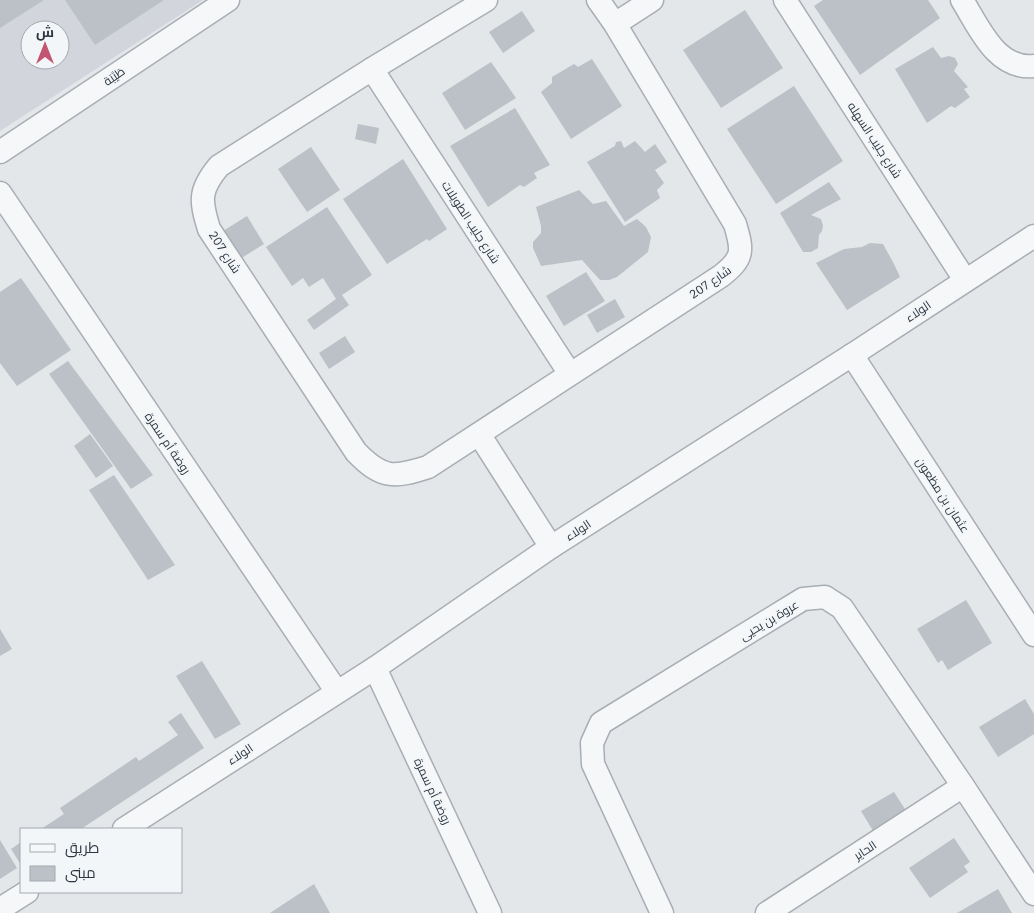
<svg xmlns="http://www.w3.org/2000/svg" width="1034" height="913" viewBox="0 0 1034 913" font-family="'IBM Plex Sans',Cairo,sans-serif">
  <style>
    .built { fill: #d2d6dc; fill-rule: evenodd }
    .building { fill: #bbc1c7 }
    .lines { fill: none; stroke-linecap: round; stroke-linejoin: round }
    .street-casing { stroke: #a9aeb4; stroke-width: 25 }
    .street { stroke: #f6f7f9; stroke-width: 22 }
    .labels { text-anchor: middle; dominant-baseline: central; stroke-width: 4; stroke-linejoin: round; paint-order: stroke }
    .street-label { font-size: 12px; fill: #2d3641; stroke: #f3f6f8 }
  </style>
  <rect width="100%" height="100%" fill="#e4e7ea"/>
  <path class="built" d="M0,0H203L0,131ZM30,30H60V60H30Z"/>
  <g class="building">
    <path d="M0,0H44L0,28Z"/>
    <path d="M65,0H164L95,45Z"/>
    <path d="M823,0H928L940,18L860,75L814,6Z"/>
    <path d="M745,10L783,68L721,108L683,50Z"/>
    <path d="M522,11L535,31L503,53L489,32Z"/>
    <path d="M933,47L941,58L949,56L955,58L958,64L954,71L968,87L964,89L970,97L955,108L951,106L927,123L895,69Z"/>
    <path d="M592,59L622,106L571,139L541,92L552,83V77L574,64L578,67Z"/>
    <path d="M491,62L516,98L465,130L442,93Z"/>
    <path d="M794,86L843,161L776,204L727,129Z"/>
    <path d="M515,108L550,165L534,173L537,178L524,187L520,185L488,207L450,146Z"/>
    <path d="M358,124L379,128L376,144L355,139Z"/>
    <path d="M621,141L624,148L635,141L645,152L655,144L667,162L655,170L664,183L657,190L660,198L625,222L587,162L615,146L616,142Z"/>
    <path d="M311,147L340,190L307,212L278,169Z"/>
    <path d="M403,159L447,229L429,241L427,239L387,264L343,199Z"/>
    <path d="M829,182L841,199L811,215L821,219L823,226L822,231L819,235L818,248L811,252H803L780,213Z"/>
    <path d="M579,190L593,204L606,201L624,226L637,219L646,227L651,237L648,252L617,277L609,280H600L582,260L541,266L533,248V242L541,233V226L536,207Z"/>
    <path d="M327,207L372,275L342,295L349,305L314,330L307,320L336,299L323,278L309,287L303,278L292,286L266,247Z"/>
    <path d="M247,216L264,244L240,259L223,231Z"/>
    <path d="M870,243L883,244L894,264L900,277L847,310L816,263L844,249L862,247Z"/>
    <path d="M586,272L605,301L564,326L546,296Z"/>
    <path d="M21,278L71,350L17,386L0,363V292Z"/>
    <path d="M615,299L625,317L597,333L587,315Z"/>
    <path d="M345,336L355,352L329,369L319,353Z"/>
    <path d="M68,361L153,475L131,489L49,374Z"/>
    <path d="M90,434L113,466L96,478L74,446Z"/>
    <path d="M114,475L175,565L148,580L89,490Z"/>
    <path d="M966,600L992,643L948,670L942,660L938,663L917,629Z"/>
    <path d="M0,629L12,649L0,656Z"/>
    <path d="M202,661L241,724L215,739L176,676Z"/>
    <path d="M1025,699L1034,714V734L998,757L979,727Z"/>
    <path d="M181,713L204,748L81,829H41L64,814L60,808L136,757L139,761L178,735L168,722Z"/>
    <path d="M894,792L908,814L875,834L861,811Z"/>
    <path d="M954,838L970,862L964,866L968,872L930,898L909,868Z"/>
    <path d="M0,840L17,868L0,879Z"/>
    <path d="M21,842V865L11,849Z"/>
    <path d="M314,884L330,913H270Z"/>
    <path d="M998,889L1012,913H957Z"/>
  </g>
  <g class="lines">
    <g class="street-casing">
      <g id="street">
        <path d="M486,0L372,69L219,166C199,190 200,200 209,229L356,452C382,479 394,478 428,467L721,276C744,258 743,251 735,224L615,24L598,0"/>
        <path d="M785,0L965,280"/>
        <path d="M962,0C979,27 996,70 1034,66"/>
        <path d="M615,24L652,0"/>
        <path d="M372,69L570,374"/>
        <path d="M0,152L228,0"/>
        <path d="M0,193L337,692"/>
        <path d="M852,355L1034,635"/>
        <path d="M479,434L551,547"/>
        <path d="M375,668L490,913"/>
        <path d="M124,829L375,668L551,547L852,355L1034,236"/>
        <path d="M0,909L27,892"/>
        <path d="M662,913L593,764L592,743L601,723L803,599L825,597L842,608L963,786L1034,894"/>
        <path d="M767,913L963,786"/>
      </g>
    </g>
    <use href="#street" class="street"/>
  </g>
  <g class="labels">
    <g class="street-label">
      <text transform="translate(114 76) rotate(-34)">طَيْبَة</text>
      <text transform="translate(875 140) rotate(57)">شارع جليب السهله</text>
      <text transform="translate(471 222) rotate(57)">شارع جليب الطويلات</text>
      <text transform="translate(225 252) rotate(57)">شارع 207</text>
      <text transform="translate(710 282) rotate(-35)">شارع 207</text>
      <text transform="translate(918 311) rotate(-34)">الولاء</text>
      <text transform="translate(168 443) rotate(56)">روضة أم سمرة</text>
      <text transform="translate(943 495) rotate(57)">عثمان بن مظعون</text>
      <text transform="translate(578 530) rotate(-33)">الولاء</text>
      <text transform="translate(769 620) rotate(-31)">عروة بن يحيى</text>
      <text transform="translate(240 754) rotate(-33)">الولاء</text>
      <text transform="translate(433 791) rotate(65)">روضة أم سمرة</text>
      <text transform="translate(865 850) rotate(-33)">الحاير</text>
    </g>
  </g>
  <rect x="20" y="828" width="162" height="65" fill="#f3f6f8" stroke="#a4a9af"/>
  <rect x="30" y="844" width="25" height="8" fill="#f6f7f9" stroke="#a4a9af"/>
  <text x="65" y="853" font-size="15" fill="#2d3641">طريق</text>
  <rect x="30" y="866" width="25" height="15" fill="#bbc1c7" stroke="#a4a9af"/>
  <text x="65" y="878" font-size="15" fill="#2d3641">مبنى</text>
  <g transform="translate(45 45)"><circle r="24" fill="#f3f6f8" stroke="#a4a9af"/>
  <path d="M0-4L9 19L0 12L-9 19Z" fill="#c35572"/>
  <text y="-8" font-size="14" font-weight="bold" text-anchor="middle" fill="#2d3641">ش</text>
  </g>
</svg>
